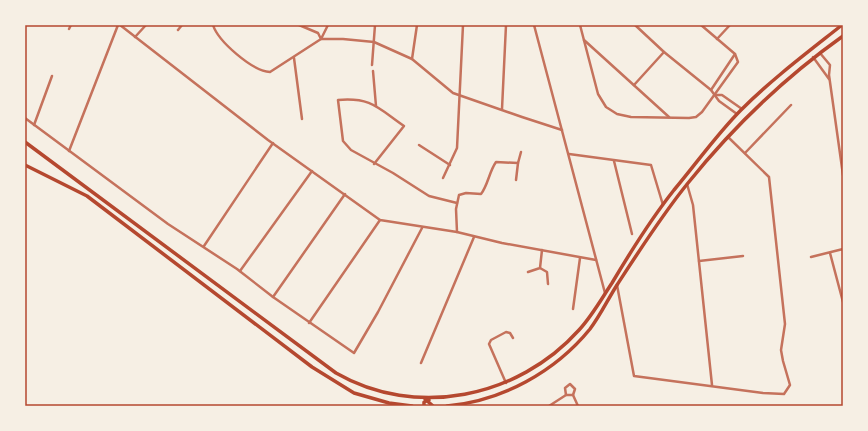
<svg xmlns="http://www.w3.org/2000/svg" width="868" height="431" viewBox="0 0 868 431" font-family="Roboto,sans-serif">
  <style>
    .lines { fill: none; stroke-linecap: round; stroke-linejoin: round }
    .minor { stroke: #c5725c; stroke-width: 2.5 }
    .secondary { stroke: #b5482f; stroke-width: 3.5 }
    .neatline { fill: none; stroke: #b5482f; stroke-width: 1.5 }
  </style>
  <rect width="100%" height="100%" fill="#f6efe4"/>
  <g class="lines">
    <g class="minor">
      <path d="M120,25L268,140L380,220L457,232L502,243L596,260"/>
      <path d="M213,25C218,41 252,71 270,72L321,39L318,33L299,25"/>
      <path d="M328,25L321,39H343L374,42L412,59L453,93L522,117L562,130"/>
      <path d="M534,25L605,293"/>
      <path d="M580,25L598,94L606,107L617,114L631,117L689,118L696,117L702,112L738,62L735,54L701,25"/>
      <path d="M635,25L664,52L711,90L719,101L737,114"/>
      <path d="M69,29L71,25"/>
      <path d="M178,30L182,25"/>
      <path d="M135,37L146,25"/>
      <path d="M717,39L730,25"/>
      <path d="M584,40L669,117"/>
      <path d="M820,53L830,65L829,75L843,175"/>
      <path d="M813,57L829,79"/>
      <path d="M294,58L302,119"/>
      <path d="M412,59L417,25"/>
      <path d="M372,65L375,25"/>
      <path d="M373,71L376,106"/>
      <path d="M634,85L664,52"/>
      <path d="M711,90L735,54"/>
      <path d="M716,95H722L742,109"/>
      <path d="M502,109L506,25"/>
      <path d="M25,118L168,224L237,269L273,297L354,353L378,312L422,228"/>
      <path d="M34,125L52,76"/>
      <path d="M419,145L450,165"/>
      <path d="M69,151L118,25"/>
      <path d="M745,153L791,105"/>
      <path d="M569,154L651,165L663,205"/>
      <path d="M614,161L632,234"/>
      <path d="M518,163L521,152"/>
      <path d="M374,164L404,126C378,108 371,97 338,100L343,141L351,150L393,173L429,196L457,203"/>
      <path d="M443,178L457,148L463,25"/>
      <path d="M687,184L693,205L712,385"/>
      <path d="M457,232L456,209L459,195L466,193L481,194C488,185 489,172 496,162L518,163L516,180"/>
      <path d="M204,246L273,143"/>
      <path d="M830,253L843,302"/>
      <path d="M811,257L843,249"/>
      <path d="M699,261L743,256"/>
      <path d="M540,268L547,272L548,284"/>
      <path d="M240,271L312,171"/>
      <path d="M528,272L540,268L542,250"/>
      <path d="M617,285L634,376L763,393L784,394L790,385L783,361L781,350L785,324L769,177L728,137"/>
      <path d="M273,297L345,194"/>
      <path d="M573,309L580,258"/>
      <path d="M309,323L380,220"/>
      <path d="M421,363L474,237"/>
      <path d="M506,383L489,344L491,340L506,332L510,333L513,338"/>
      <path d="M566,395L565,388L570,384L575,389L573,395"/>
      <path d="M549,406L566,395H573L578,406"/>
    </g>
    <g class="secondary">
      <path d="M25,142L336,373C416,419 518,398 579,330C592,316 602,298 612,283C631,251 651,219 674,190C696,164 717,134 741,110C772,79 808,52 842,25"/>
      <path d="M25,165L87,196L312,367L354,393L389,403L412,406"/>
      <path d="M425,399L433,406"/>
      <path d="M424,406V402L429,400"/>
      <path d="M447,406C502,401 555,372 590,329C600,316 608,299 617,285C639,251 662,215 688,183C733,127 784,78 843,36"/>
    </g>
  </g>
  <rect width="868" height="431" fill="none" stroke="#f6efe4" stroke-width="52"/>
  <rect x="26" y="26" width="816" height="379" class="neatline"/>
</svg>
